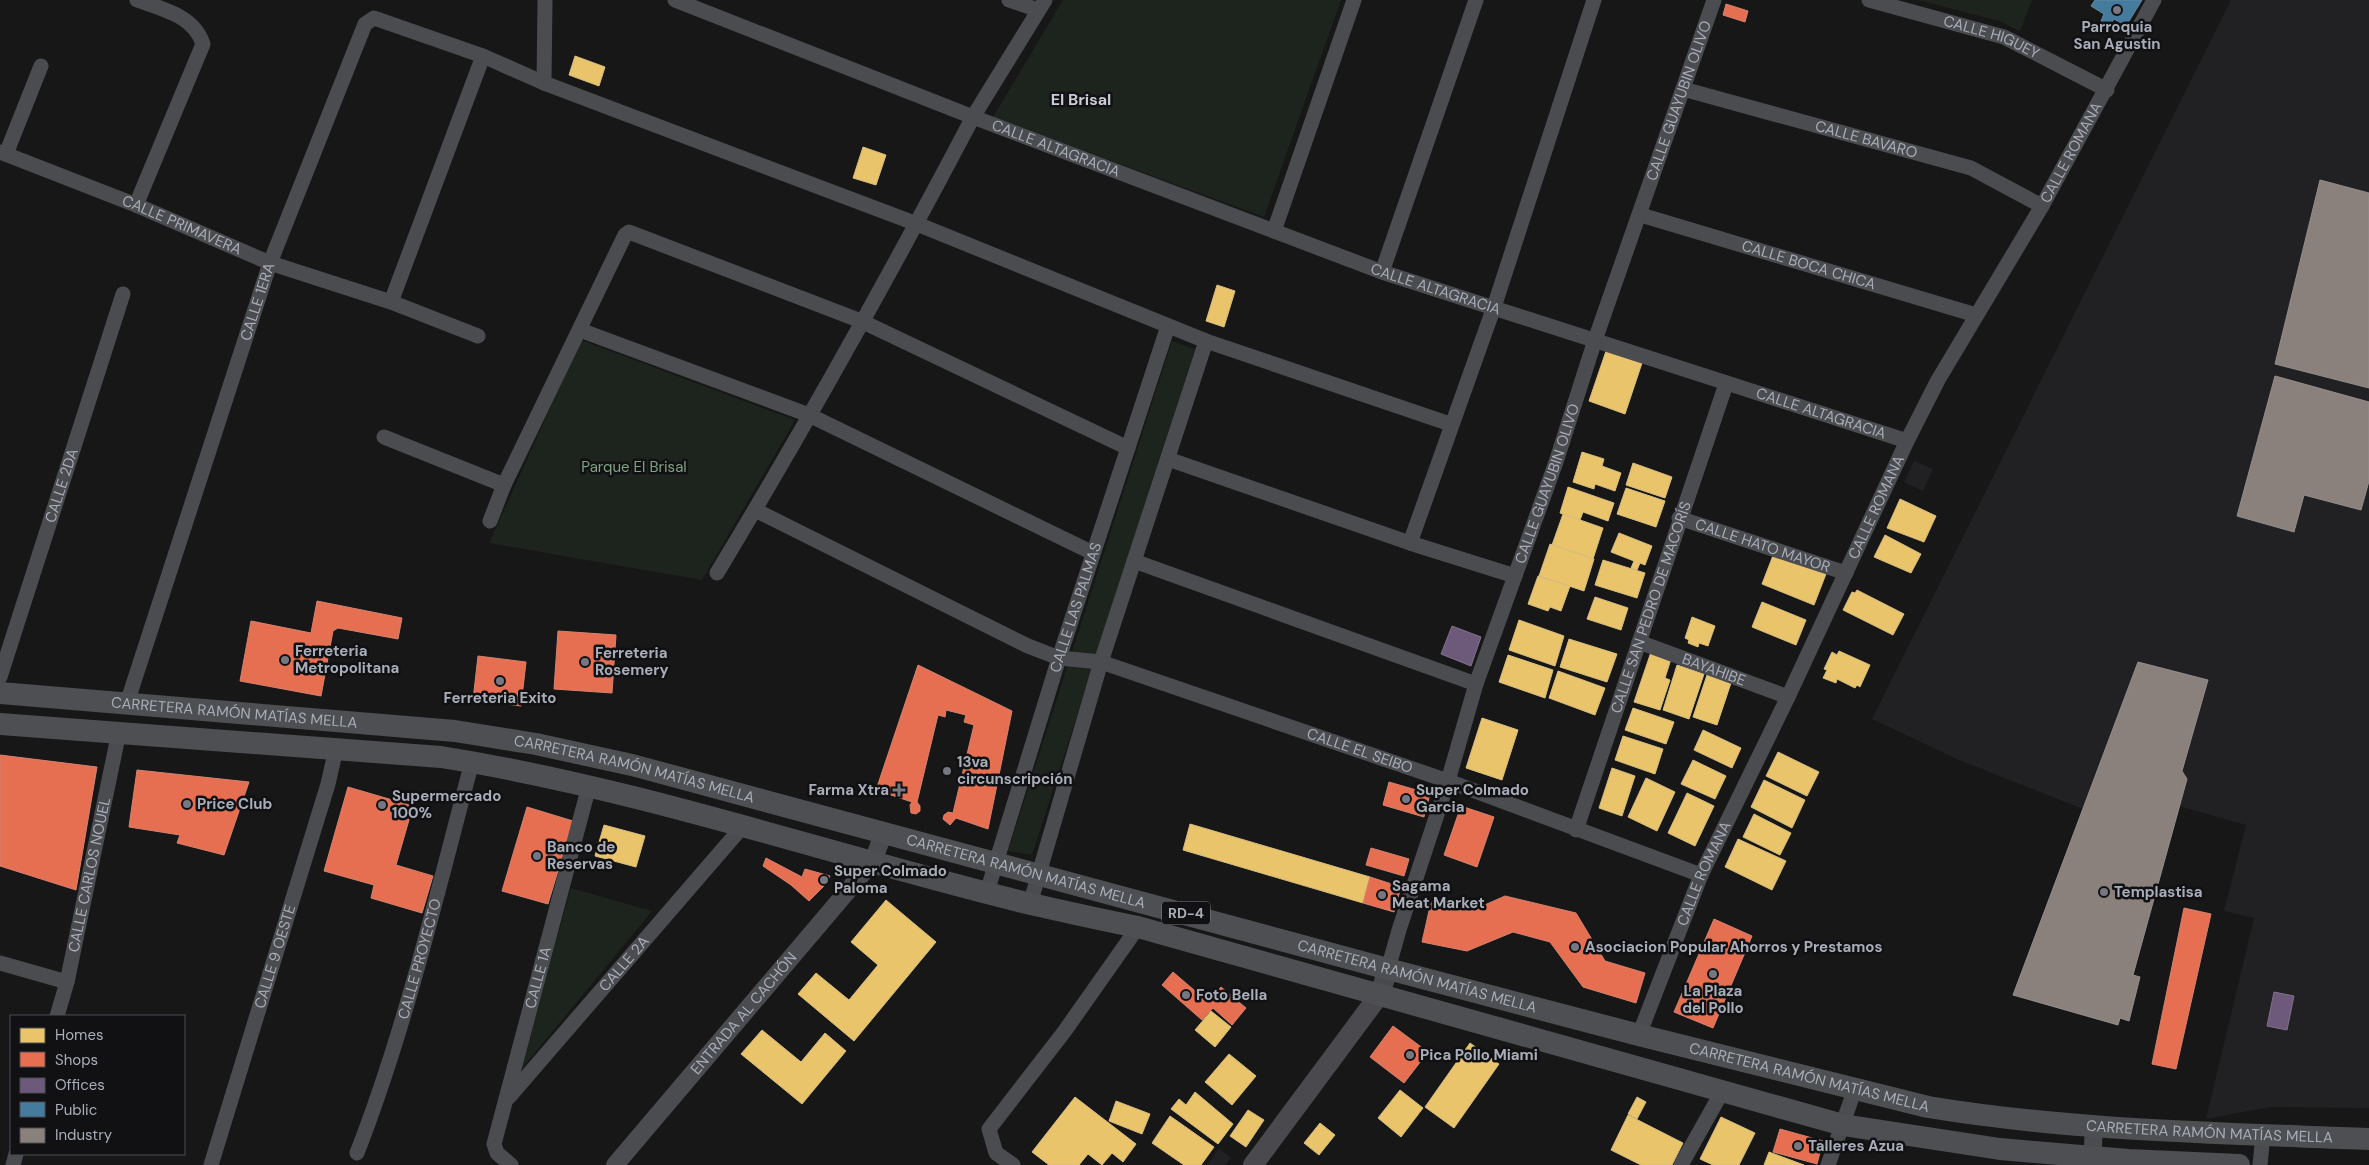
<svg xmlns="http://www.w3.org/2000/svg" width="2369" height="1165" viewBox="0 0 2369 1165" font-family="'DM Sans',sans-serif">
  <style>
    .built { fill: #212123 }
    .green { fill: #1d241e }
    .homes { fill: #e9c46a; stroke: #d6bd81 }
    .shops { fill: #e76f51; stroke: #d48270 }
    .offices { fill: #6d597a; stroke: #7f728d }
    .public { fill: #457b9d; stroke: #638aa5 }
    .industry { fill: #8a817c; stroke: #938e8e }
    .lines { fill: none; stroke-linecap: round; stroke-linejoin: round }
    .minor { stroke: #4b4c50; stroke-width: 15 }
    .tertiary { stroke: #4b4c50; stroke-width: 18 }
    .secondary { stroke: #4a4a4e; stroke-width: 20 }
    .primary { stroke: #4d4f52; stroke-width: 22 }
    .poi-dot { fill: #757880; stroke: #111113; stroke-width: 2 }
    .labels { text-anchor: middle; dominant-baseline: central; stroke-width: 5; stroke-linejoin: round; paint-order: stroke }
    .shield { fill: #111113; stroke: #7b7e86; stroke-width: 1 }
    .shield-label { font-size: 14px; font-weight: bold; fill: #a8adb8 }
    .poi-label { font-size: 15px; font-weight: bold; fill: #a8adb8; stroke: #111113; text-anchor: start }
    .street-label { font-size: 15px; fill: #a8adb8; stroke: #111113 }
    .park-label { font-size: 15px; fill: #7fa381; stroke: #111113 }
    .neighbourhood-label { font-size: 16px; font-weight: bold; fill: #c9ccd4; stroke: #111113 }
  </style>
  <rect width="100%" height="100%" fill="#171717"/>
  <g class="built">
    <path d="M2231,0H2369V1108L2270,1107L2206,1119L2254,918L2224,911L2246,825L2179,806L2187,779L2182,771L2207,680L2138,662L2083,809L1959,760L1872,719Z"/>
    <path d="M1914,461L1933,469L1923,491L1904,482Z"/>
    <path d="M1219,1148L1231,1158L1225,1165H1207Z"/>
  </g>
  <g class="green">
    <path d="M1063,0H1341L1264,217L993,117Z"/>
    <path d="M1918,0H2032L2020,31L1999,21Z"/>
    <path d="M581,340L795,420L702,580L489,543Z"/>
    <path d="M1172,341L1195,349L1032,855L1008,851Z"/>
    <path d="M571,888L652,911L519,1072Z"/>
  </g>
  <g class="homes">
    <path d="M575,56L605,67L599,86L569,75Z"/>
    <path d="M863,147L886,155L876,185L853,178Z"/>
    <path d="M1217,285L1235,291L1224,327L1206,321Z"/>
    <path d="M1606,351L1642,363L1625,414L1589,401Z"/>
    <path d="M1582,452L1604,459L1602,466L1621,473L1615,491L1595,484L1594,489L1573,482Z"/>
    <path d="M1633,463L1672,477L1665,498L1626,485Z"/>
    <path d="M1568,487L1614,503L1608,521L1583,512L1580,520L1560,513Z"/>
    <path d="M1626,488L1665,501L1656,527L1617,514Z"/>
    <path d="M1900,499L1936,516L1924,542L1887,528Z"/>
    <path d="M1563,514L1603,528L1593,559L1552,545Z"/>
    <path d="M1619,533L1652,546L1645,565L1640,563L1637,570L1631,568L1634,561L1611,552Z"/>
    <path d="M1885,535L1921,554L1911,573L1874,557Z"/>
    <path d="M1550,544L1594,559L1584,591L1539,576Z"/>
    <path d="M1774,553L1826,574L1814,605L1762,584Z"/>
    <path d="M1603,560L1645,573L1637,598L1595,585Z"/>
    <path d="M1538,576L1570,586L1561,611L1550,607L1548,611L1528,604Z"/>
    <path d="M1857,590L1904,614L1893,635L1843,610L1852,592L1855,593Z"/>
    <path d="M1595,597L1628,608L1621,630L1587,619Z"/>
    <path d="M1762,602L1806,620L1796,645L1752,627Z"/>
    <path d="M1692,617L1715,626L1708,646L1699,643L1698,647L1688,643L1689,640L1685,638Z"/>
    <path d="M1519,620L1564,636L1555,666L1509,650Z"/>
    <path d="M1569,639L1617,654L1607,682L1560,667Z"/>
    <path d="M1839,651L1870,665L1860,687L1857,685L1855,688L1837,679L1836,683L1823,678L1827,670L1824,669L1832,652L1837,655Z"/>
    <path d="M1651,652L1671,659L1665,678L1670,680L1660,710L1634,702Z"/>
    <path d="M1508,655L1553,670L1545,698L1499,682Z"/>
    <path d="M1677,665L1704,674L1689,719L1663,710Z"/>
    <path d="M1558,671L1605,688L1595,715L1549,698Z"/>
    <path d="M1707,675L1731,683L1717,725L1693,717Z"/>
    <path d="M1633,708L1674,722L1666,744L1625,730Z"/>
    <path d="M1482,718L1518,730L1502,780L1466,768Z"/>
    <path d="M1703,730L1741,748L1732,768L1694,750Z"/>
    <path d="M1623,736L1663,749L1655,774L1615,760Z"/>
    <path d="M1778,752L1819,772L1807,796L1766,776Z"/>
    <path d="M1693,760L1726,776L1715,799L1681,784Z"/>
    <path d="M1612,768L1635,776L1622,816L1599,808Z"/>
    <path d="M1646,778L1675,792L1657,831L1628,817Z"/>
    <path d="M1764,780L1805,800L1792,828L1751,807Z"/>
    <path d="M1687,793L1714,806L1695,846L1668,833Z"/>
    <path d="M1754,814L1791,833L1780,855L1743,837Z"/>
    <path d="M1190,824L1370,877L1363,903L1183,850Z"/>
    <path d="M604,825L645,836L636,867L595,856Z"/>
    <path d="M1738,839L1786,861L1772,890L1725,867Z"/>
    <path d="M886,900L936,942L854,1041L798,994L816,973L849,1000L878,965L851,942Z"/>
    <path d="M1211,1011L1231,1027L1215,1047L1195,1030Z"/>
    <path d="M762,1030L801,1062L825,1033L846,1051L802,1104L741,1054Z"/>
    <path d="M1470,1043L1499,1064L1454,1128L1425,1107Z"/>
    <path d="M1229,1054L1256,1076L1232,1105L1205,1082Z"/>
    <path d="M1400,1090L1423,1108L1401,1137L1378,1118Z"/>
    <path d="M1195,1092L1233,1124L1218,1144L1171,1109L1179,1099L1186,1105Z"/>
    <path d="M1075,1097L1136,1144L1123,1162L1112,1153L1102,1165L1088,1154L1079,1165H1049L1032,1152Z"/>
    <path d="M1637,1097L1646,1102L1637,1119L1628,1114Z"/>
    <path d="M1116,1101L1150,1114L1142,1134L1109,1121Z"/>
    <path d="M1248,1110L1264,1120L1246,1147L1230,1136Z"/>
    <path d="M1628,1115L1683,1143L1672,1165H1641L1611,1150Z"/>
    <path d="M1170,1116L1214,1147L1201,1165H1184L1152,1143Z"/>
    <path d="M1721,1117L1755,1133L1739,1165H1713L1700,1159Z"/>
    <path d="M1320,1123L1335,1135L1319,1155L1304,1143Z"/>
    <path d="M1769,1152L1804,1165H1764Z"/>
  </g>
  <g class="shops">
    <path d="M1726,4L1748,11L1745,22L1723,15Z"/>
    <path d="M317,601L402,618L398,639L338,628L333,631L321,696L240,681L251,621L311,633Z"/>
    <path d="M558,631L616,635L612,693L554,689Z"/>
    <path d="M478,656L526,662L521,706L473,700Z"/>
    <path d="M918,665L1012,711L988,829L956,818L950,825L943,819L944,815L948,812L953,813L974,725L964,722L966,715L946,710L945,717L938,715L917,802L920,806V811L916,814L911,813L910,805L912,802L876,790Z"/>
    <path d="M0,755L97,767L76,890L0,866Z"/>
    <path d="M137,770L249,782L224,855L177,843L180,835L129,827Z"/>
    <path d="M1389,782L1430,794L1424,817L1383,805Z"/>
    <path d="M348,787L413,806L396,865L433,876L422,913L371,898L374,885L324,871Z"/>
    <path d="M1461,806L1494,817L1477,867L1444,855Z"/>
    <path d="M527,807L573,821L548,904L502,891Z"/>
    <path d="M1371,848L1409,859L1404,876L1366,865Z"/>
    <path d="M766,858L802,877L805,869L830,876L827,883L809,901L791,885L763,866Z"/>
    <path d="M1370,877L1401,887L1394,912L1363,903Z"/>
    <path d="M1505,896L1576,913L1605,961L1645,973L1636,1003L1583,987L1550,942L1513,932L1467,951L1422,942L1431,902L1471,911Z"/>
    <path d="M2184,908L2211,914L2176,1069L2152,1064Z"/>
    <path d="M1714,919L1752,936L1713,1028L1674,1012Z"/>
    <path d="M1173,972L1208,1002L1221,987L1246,1008L1232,1025L1213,1008L1202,1020L1162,985Z"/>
    <path d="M1393,1026L1428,1052L1404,1083L1370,1057Z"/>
    <path d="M1780,1129L1823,1141L1817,1164L1773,1152Z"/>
  </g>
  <g class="offices">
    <path d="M1452,626L1481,637L1471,666L1441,654Z"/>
    <path d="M2274,992L2294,996L2287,1030L2267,1026Z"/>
  </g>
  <path class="public" d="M2095,0H2142L2126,26L2114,19L2109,26L2101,21L2104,14L2091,6Z"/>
  <g class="industry">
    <path d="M2320,180L2369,193V388L2275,364Z"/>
    <path d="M2275,376L2369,402V481L2361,510L2304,495L2294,532L2237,516Z"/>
    <path d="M2138,662L2208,680L2182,771L2187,779L2133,975L2140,977L2129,1021L2120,1018L2118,1025L2013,995Z"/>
  </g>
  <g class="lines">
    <g class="minor">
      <path d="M675,0L973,117C892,271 807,424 717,573"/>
      <path d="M1009,0L1038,10"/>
      <path id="s1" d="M1045,0L973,117L1382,272L1907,441"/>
      <path id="s2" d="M1869,0L2004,37L2107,90"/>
      <path d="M544,83L545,0"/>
      <path id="s3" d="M1683,89L1971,168L2042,206"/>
      <path id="s4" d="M0,152L136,205L270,263L391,302L478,336"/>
      <path d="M6,154L41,66"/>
      <path d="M136,205L203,44C194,16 163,9 137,0"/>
      <path id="s5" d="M1641,215L1976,315"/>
      <path d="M1274,231L1354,0"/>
      <path d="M1382,272L1476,0"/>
      <path d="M391,302L483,56"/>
      <path d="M580,330L809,415L1093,553"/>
      <path d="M384,437L504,485"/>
      <path d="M1168,459L1410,543L1515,576"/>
      <path id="s6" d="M755,510L1028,646L1059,658L1101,662L1448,781L1701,875"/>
      <path id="s7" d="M1679,518L1846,573"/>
      <path d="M490,521L504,485L625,235L629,232L861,321L1128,448"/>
      <path d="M1410,543L1494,307L1594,0"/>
      <path d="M1134,561L1476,684"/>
      <path id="s8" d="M1639,642L1788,697"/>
      <path id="s9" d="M0,677L123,294"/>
      <path id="s10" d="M127,703L270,263L365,24L374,18L483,56L544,83L917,224L1206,341L1450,424"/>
      <path id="s11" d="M1576,830L1726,384"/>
      <path id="s12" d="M987,892L1059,658L1168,326"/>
      <path d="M1030,904L1101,662L1206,341"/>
      <path d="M0,963L67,982"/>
      <path id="s13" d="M1388,969L1399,930L1448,781L1476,684L1556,462L1595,340L1714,0"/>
      <path id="s14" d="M57,1016L67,982L119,732"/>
      <path id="s15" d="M1639,1035L1701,875L1788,697L1907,441L1938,380L2042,206L2154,0"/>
      <path id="s16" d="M509,1097L743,826"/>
      <path id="s17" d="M357,1153C406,1027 437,893 472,762"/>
      <path d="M13,1165L16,1154"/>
      <path id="s18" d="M211,1165L328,784L336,749"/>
      <path id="s19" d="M511,1165L497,1153L494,1144L589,786"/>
      <path d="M1013,1165L996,1153L989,1129L1064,1032L1138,927"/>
      <path d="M1681,1165L1723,1090"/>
      <path d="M1828,1165L1855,1089"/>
      <path d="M2260,1165L2263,1134"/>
    </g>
    <g class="tertiary">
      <path id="s20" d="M615,1165L873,861L884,832"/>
      <path d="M2092,1165L2094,1126"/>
    </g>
    <path class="secondary" d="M1253,1165L1380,994L1388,969"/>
    <g class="primary">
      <path id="s21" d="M0,693L455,731L536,744L632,765L1388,969L1639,1035L1928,1107C2074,1131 2222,1133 2369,1139"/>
      <path d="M0,724L441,757C642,789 834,856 1031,904C1067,912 1102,920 1138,927L1843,1125L2000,1149L2128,1160L2239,1165"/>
    </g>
  </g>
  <g class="poi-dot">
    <circle cx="2117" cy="10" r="5"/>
    <circle cx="285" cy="660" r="5"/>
    <circle cx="585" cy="662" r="5"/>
    <circle cx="500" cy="681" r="5"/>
    <circle cx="947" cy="771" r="5"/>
    <path d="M896.5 782.5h5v5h5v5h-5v5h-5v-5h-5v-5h5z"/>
    <circle cx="1406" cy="799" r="5"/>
    <circle cx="187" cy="804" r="5"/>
    <circle cx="382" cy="805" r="5"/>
    <circle cx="537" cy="856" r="5"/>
    <circle cx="824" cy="880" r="5"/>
    <circle cx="2104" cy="892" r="5"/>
    <circle cx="1382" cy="895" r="5"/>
    <circle cx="1575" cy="947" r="5"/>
    <circle cx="1713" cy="974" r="5"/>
    <circle cx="1186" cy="995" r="5"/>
    <circle cx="1410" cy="1055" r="5"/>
    <circle cx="1798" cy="1146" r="5"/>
  </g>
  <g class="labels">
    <rect class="shield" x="1162" y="901.5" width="48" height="23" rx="4"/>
    <g class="shield-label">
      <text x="1186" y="913">RD-4</text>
    </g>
    <g class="poi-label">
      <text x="2117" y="27" text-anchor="middle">Parroquia<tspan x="2117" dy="17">San Agustin</tspan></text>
      <text x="295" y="651">Ferreteria<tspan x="295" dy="17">Metropolitana</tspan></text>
      <text x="595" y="653">Ferreteria<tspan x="595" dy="17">Rosemery</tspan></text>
      <text x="500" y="698" text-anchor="middle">Ferreteria Exito</text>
      <text x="957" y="762">13va<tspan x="957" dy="17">circunscripción</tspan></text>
      <text x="889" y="790" text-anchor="end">Farma Xtra</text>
      <text x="1416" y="790">Super Colmado<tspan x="1416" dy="17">Garcia</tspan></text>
      <text x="392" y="796">Supermercado<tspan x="392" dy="17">100%</tspan></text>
      <text x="197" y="804">Price Club</text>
      <text x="547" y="847">Banco de<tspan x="547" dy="17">Reservas</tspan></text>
      <text x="834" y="871">Super Colmado<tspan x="834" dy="17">Paloma</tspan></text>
      <text x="1392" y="886">Sagama<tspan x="1392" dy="17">Meat Market</tspan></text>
      <text x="2114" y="892">Templastisa</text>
      <text x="1585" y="947">Asociacion Popular Ahorros y Prestamos</text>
      <text x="1713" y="991" text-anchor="middle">La Plaza<tspan x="1713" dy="17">del Pollo</tspan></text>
      <text x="1196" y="995">Foto Bella</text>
      <text x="1420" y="1055">Pica Pollo Miami</text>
      <text x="1808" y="1146">Talleres Azua</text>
    </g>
    <g class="street-label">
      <text stroke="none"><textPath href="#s2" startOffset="128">CALLE HIGUEY</textPath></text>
      <text stroke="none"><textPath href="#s13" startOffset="916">CALLE GUAYUBIN OLIVO</textPath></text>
      <text stroke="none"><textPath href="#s3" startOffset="190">CALLE BAVARO</textPath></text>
      <text stroke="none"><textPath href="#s1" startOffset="226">CALLE ALTAGRACIA</textPath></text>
      <text stroke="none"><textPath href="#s15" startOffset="984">CALLE ROMANA</textPath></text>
      <text stroke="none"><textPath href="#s4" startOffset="196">CALLE PRIMAVERA</textPath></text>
      <text stroke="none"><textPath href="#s5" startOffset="175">CALLE BOCA CHICA</textPath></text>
      <text stroke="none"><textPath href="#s1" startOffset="631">CALLE ALTAGRACIA</textPath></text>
      <text stroke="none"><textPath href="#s10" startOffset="422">CALLE 1ERA</textPath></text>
      <text stroke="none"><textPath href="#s1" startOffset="1036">CALLE ALTAGRACIA</textPath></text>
      <text stroke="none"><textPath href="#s13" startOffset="511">CALLE GUAYUBIN OLIVO</textPath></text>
      <text stroke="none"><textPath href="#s9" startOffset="201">CALLE 2DA</textPath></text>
      <text stroke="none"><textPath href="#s15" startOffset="579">CALLE ROMANA</textPath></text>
      <text stroke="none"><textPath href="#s7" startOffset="88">CALLE HATO MAYOR</textPath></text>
      <text stroke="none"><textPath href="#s11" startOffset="235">CALLE SAN PEDRO DE MACORÍS</textPath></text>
      <text stroke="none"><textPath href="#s12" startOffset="298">CALLE LAS PALMAS</textPath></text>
      <text stroke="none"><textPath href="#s8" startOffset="80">BAYAHIBE</textPath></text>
      <text stroke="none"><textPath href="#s21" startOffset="235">CARRETERA RAMÓN MATÍAS MELLA</textPath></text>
      <text stroke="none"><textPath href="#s6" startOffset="654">CALLE EL SEIBO</textPath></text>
      <text stroke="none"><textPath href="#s21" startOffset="640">CARRETERA RAMÓN MATÍAS MELLA</textPath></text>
      <text stroke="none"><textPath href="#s21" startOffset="1045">CARRETERA RAMÓN MATÍAS MELLA</textPath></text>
      <text stroke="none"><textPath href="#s15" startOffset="174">CALLE ROMANA</textPath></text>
      <text stroke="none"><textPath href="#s14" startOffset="145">CALLE CARLOS NOUEL</textPath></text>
      <text stroke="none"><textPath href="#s18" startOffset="218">CALLE 9 OESTE</textPath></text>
      <text stroke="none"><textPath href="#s17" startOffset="204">CALLE PROYECTO</textPath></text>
      <text stroke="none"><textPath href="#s16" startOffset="176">CALLE 2A</textPath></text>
      <text stroke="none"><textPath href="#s21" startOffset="1450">CARRETERA RAMÓN MATÍAS MELLA</textPath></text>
      <text stroke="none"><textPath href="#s19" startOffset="200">CALLE 1A</textPath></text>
      <text stroke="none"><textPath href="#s20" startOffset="199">ENTRADA AL CACHÓN</textPath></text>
      <text stroke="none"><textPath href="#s21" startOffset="1855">CARRETERA RAMÓN MATÍAS MELLA</textPath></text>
      <text stroke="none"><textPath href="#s21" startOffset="2260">CARRETERA RAMÓN MATÍAS MELLA</textPath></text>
    </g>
    <g class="park-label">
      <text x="634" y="467">Parque El Brisal</text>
    </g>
    <g class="neighbourhood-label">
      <text x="1081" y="99">El Brisal</text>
    </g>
  </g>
  <rect x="10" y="1015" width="175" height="140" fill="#111113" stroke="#4d4f55"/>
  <rect x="20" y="1028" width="25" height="15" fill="#e9c46a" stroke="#4d4f55"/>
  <text x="55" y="1040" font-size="15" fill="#a8adb8">Homes</text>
  <rect x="20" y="1052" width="25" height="15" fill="#e76f51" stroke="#4d4f55"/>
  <text x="55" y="1065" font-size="15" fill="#a8adb8">Shops</text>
  <rect x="20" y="1078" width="25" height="15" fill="#6d597a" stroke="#4d4f55"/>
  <text x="55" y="1090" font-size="15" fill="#a8adb8">Offices</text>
  <rect x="20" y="1102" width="25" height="15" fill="#457b9d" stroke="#4d4f55"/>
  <text x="55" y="1115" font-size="15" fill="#a8adb8">Public</text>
  <rect x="20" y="1128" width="25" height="15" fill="#8a817c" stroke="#4d4f55"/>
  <text x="55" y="1140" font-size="15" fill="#a8adb8">Industry</text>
</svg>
